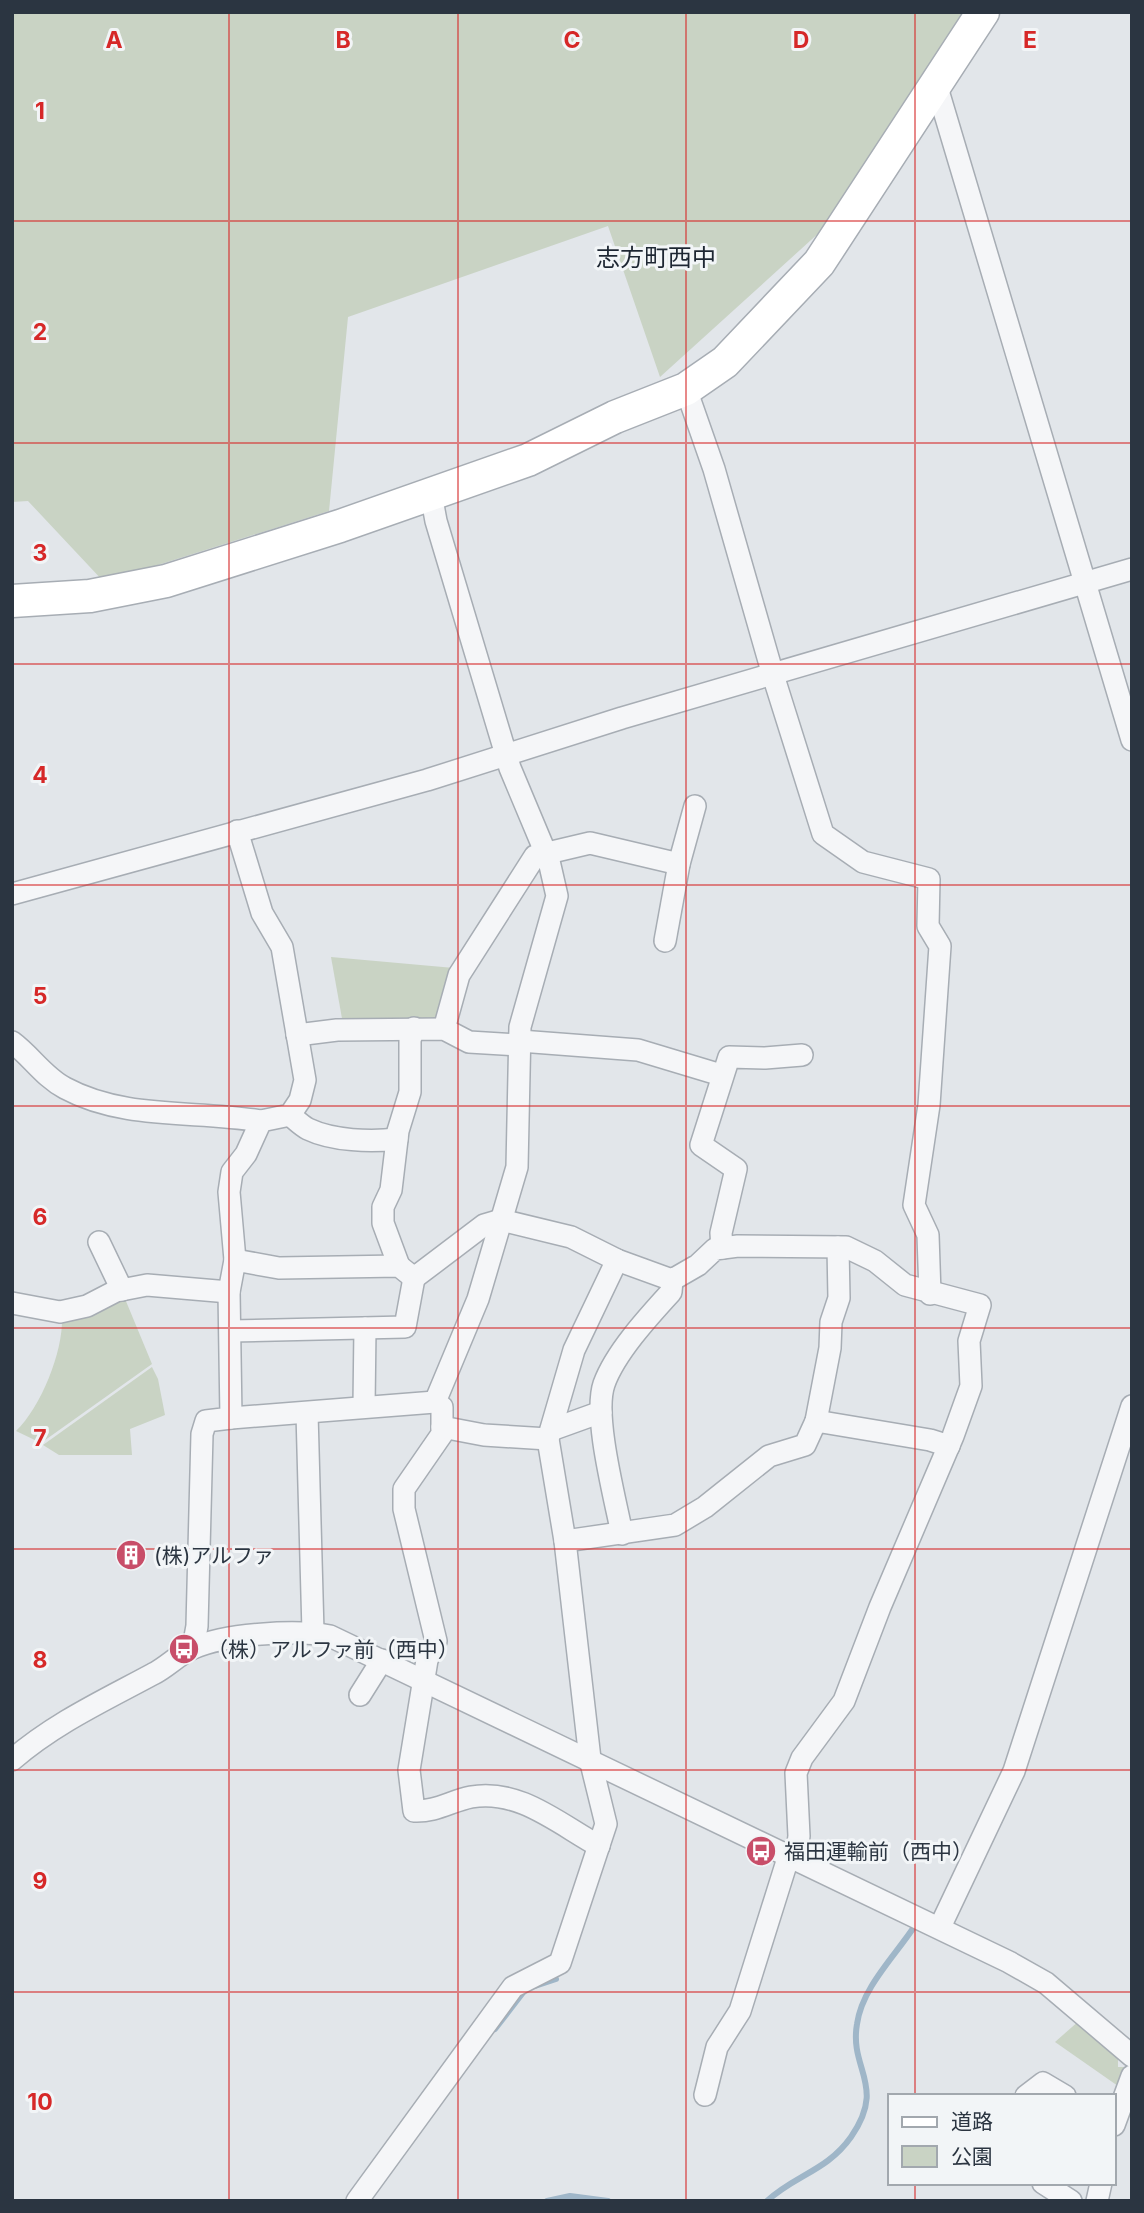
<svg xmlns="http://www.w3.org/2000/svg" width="1144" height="2213" viewBox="0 0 1144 2213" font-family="Inter,'Noto Sans JP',sans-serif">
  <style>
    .green { fill: #c9d3c4 }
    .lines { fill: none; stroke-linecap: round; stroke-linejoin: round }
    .stream { stroke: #9fb6c8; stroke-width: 6 }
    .street-casing { stroke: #a7adb4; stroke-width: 24 }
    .secondary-casing { stroke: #a7adb4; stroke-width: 35 }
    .street { stroke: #f5f6f8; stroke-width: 21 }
    .secondary { stroke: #fff; stroke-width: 32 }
    .grid { fill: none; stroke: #d62828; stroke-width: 2; stroke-opacity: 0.55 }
    .labels { text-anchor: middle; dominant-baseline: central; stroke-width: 6; stroke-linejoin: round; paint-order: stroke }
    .poi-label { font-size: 21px; fill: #2b3541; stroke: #f2f5f7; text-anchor: start }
    .quarter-label { font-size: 24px; fill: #1d2632; stroke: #f2f5f7 }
    .grid-label { font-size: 23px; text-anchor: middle; font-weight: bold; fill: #d62828; stroke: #f2f5f7; stroke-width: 6; stroke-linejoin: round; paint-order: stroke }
  </style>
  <rect width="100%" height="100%" fill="#e2e6ea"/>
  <g class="green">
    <path d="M12,12H965L843,211L660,377L608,226L348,317L329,511L104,582L28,501L12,502Z"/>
    <path d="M331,957L454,968L441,1025L343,1024Z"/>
    <path d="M123,1294L152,1364L41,1443L16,1431C41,1407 63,1352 62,1318Z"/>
    <path d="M152,1367L158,1379L165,1415L130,1429L132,1455H59L43,1445Z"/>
    <path d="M1080,2020L1123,2060H1118V2067H1124L1118,2086L1055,2042Z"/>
  </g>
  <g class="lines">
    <g class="stream">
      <path d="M535,1986L556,1979"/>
      <path d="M495,2029L525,1990"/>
      <path d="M547,2201L570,2196L608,2201"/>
      <path d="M767,2201C795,2175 827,2171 851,2137C887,2085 849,2070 857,2024C862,1988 894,1957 914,1927"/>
    </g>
    <g class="street-casing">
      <g id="street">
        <path d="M936,84L1132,740"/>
        <path d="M686,389L714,469L773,675L823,834L863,862L929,879L928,926L940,946L929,1105L914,1205L928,1235L930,1294"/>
        <path d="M431,494L436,521L510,768L549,861L557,896L520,1027L517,1167L478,1299L435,1402L442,1407V1434L404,1489V1509L436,1641L427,1660L409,1770L414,1811C436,1812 451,1801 471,1797C519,1788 560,1825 599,1846"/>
        <path d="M12,894L427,780L622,718L1132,569"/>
        <path d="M665,941L679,864"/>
        <path d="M444,1029L459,975L535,856L590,843L679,864L695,806"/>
        <path d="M297,1035L337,1030L444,1029L469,1042L519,1045"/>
        <path d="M520,1041L638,1050L721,1075"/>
        <path d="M12,1042C31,1056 44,1077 65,1088C124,1120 196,1110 261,1121"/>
        <path d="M290,1115C296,1120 302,1126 308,1129C333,1141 371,1142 397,1139"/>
        <path d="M99,1242L122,1290"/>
        <path d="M722,1248L721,1233L736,1169L701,1145L729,1057L765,1058L802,1055"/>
        <path d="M235,1260L229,1192L232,1172L246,1154L261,1121L290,1115L300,1100L305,1080L282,947L262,913L237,831"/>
        <path d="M399,1266L383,1223V1207L391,1190L398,1131L410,1092V1040L414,1028"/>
        <path d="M12,1303L60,1312L87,1306L116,1291L147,1285L229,1292"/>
        <path d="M231,1331L405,1327L414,1278"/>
        <path d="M364,1406L365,1328"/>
        <path d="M307,1413L313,1632"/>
        <path d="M231,1418L435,1402"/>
        <path d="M816,1421L830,1348L831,1322L839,1298L838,1247"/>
        <path d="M442,1427L484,1435L548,1439"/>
        <path d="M551,1430L601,1412"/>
        <path d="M622,1534C615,1498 593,1416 604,1384C615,1353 649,1316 671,1292L672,1280"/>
        <path d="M565,1541L675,1525L705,1507L769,1456L805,1445L816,1421L930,1440L949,1446"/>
        <path d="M193,1648L197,1626L202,1434L206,1421L231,1418L229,1292L235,1260L279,1268L399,1266L414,1278L484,1225L501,1220L571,1237L617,1260L672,1280L698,1265L715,1249L738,1246L846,1247L875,1261L905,1285L980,1305L969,1341L971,1386L953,1436L880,1607L844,1701L802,1758L796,1773L799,1836L796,1858"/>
        <path d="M360,1695L382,1660"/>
        <path d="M12,1760C55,1723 103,1701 153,1674C167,1667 179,1654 193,1648C226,1634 296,1629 330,1636L1009,1962L1046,1983L1132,2056"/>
        <path d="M940,1927L1014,1771L1132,1406"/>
        <path d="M705,2095L717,2047L740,2011L789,1855"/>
        <path d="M1026,2096L1043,2083L1065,2096"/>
        <path d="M1114,2125L1132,2076"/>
        <path d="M1043,2183L1071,2201"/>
        <path d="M357,2201L513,1987L560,1963L606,1824L590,1759L565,1541L548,1439L574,1350L617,1260"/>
        <path d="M1097,2201L1101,2183"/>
      </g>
    </g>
    <g class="secondary-casing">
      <path id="secondary" d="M12,601L90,596L166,581L340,526L528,460L615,417L686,389L725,362L819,263L983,12"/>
    </g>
    <use href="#street" class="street"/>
    <use href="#secondary" class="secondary"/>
  </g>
  <path class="grid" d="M229,12V2201M458,12V2201M686,12V2201M915,12V2096M12,221H1132M12,443H1132M12,664H1132M12,885H1132M12,1106H1132M12,1328H1132M12,1549H1132M12,1770H1132M12,1992H1132M915,2183V2201"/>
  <defs>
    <g id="building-disc" transform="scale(1.575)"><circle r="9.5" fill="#c84e69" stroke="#f2f5f7"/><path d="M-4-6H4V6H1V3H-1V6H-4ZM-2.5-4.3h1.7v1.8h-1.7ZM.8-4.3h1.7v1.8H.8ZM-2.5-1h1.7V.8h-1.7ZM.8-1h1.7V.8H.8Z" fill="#fff"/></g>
    <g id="bus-disc" transform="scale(1.575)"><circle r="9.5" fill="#c84e69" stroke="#f2f5f7"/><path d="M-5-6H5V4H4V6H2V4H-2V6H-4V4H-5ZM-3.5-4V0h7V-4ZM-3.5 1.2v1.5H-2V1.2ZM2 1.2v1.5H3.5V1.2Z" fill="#fff"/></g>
  </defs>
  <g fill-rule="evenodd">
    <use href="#building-disc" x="131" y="1555"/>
    <use href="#bus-disc" x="184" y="1649"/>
    <use href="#bus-disc" x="761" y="1851"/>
  </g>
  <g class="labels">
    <g class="poi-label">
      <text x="154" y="1555">(株)アルファ</text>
      <text x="207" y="1649">（株）アルファ前（西中）</text>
      <text x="784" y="1851">福田運輸前（西中）</text>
    </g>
    <g class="quarter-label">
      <text x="656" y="257">志方町西中</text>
    </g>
  </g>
  <g class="grid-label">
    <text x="114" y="48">A</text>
    <text x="343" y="48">B</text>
    <text x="572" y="48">C</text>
    <text x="801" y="48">D</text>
    <text x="1030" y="48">E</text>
    <text x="40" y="119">1</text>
    <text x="40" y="340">2</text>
    <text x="40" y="561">3</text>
    <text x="40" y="783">4</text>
    <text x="40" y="1004">5</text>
    <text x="40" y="1225">6</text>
    <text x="40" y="1446">7</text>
    <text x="40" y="1668">8</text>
    <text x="40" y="1889">9</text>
    <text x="40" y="2110">10</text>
  </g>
  <rect width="1144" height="2213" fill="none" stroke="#2b3541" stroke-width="28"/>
  <rect x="888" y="2094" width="228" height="91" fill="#f2f5f7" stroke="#a2a8ae" stroke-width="2"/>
  <rect x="902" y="2117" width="35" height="10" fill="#ffffff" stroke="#a2a8ae" stroke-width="2"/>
  <text x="951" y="2129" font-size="21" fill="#2b3541">道路</text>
  <rect x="902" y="2146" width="35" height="21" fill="#c9d3c4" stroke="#a2a8ae" stroke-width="2"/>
  <text x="951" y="2164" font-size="21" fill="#2b3541">公園</text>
</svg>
